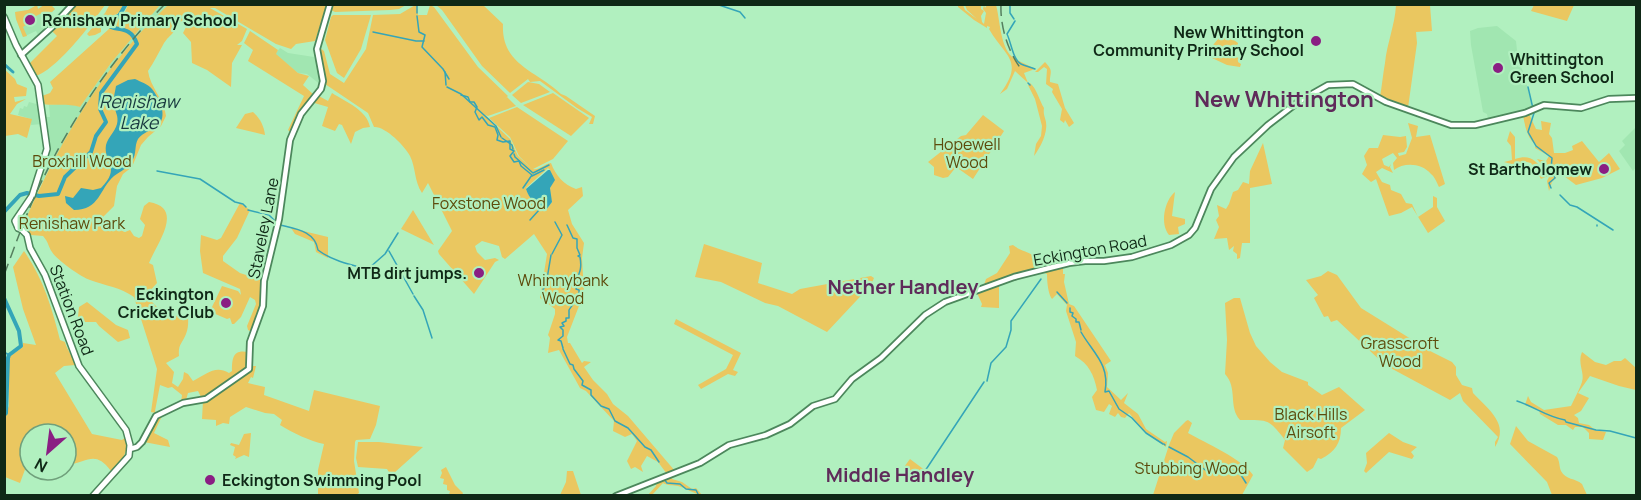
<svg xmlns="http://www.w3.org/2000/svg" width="1641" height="500" viewBox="0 0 1641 500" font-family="Manrope,sans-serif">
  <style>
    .built { fill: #a1e6b1 }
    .green { fill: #eac760; fill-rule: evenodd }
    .water { fill: #34a5b8 }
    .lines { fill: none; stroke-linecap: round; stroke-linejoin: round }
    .stream { stroke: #34a5b8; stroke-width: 1.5 }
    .canal { stroke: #34a5b8; stroke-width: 3 }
    .river { stroke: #34a5b8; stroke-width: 4 }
    .secondary-casing { stroke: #4c875c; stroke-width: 8 }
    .primary-casing { stroke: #4c875c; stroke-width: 8 }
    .secondary { stroke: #fff; stroke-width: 4.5 }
    .primary { stroke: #fff; stroke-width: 5 }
    .rail { stroke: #557f5f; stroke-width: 1.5; stroke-dasharray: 12 6; stroke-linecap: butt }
    .primary-bridge-casing { stroke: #4c875c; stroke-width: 8; stroke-linecap: butt }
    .primary-bridge { stroke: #fff; stroke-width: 5 }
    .poi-dot { fill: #8a1e83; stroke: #b1f0bf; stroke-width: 2 }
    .labels { text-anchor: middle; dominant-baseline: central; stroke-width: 4.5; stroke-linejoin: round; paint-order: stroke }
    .poi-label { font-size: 16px; font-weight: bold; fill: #0f2816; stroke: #b1f0bf; text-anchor: end }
    .park-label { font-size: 16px; fill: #5d4b0c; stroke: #b1f0bf }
    .street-label { font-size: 16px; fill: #0f2816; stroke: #b1f0bf }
    .water-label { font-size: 18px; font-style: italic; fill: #18393f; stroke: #b1f0bf }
    .quarter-label { font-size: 20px; font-weight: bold; fill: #5f2b5a; stroke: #b1f0bf }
    .district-label { font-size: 22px; font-weight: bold; fill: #5f2b5a; stroke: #b1f0bf }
  </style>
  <rect width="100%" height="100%" fill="#b1f0bf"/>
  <g class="built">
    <path d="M37,5L38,9L44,5H51L55,9L43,21L49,28L39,37L36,31L23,37L16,19L15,12L28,10Z"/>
    <path d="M160,5H168L133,41L88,103L65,140L40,186L22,229L20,228L51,158L47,156L44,117H50L49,105L69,103L80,107L111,63Z"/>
    <path d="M1497,26L1516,41L1518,60L1525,76L1532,108L1523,113L1488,119L1487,114L1483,112L1471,45L1470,31L1478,28Z"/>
    <path d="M280,48L288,53L314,57L322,74L321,85L307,74L298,73L275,54Z"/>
    <path d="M29,102L40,105L42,124L31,125V119L18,115L20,108L23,109L24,106L27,107Z"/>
    <path d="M1635,128L1636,167L1633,171L1619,151L1625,145L1622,141Z"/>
  </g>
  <g class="green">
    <path d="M110,4L123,5C120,16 114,14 105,20V27L101,26V32L95,35L89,36L87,34L105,13Z"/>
    <path d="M417,4L418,15H427L430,5L434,7L478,67L508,96L501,102L507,97L516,106L488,116L485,115L510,139L518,156L532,169L519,156L510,137L489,118L517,107L568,141L553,159L533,169C538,171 544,164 551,163C556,176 563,184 576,189L582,187L583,196L568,210L572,224L584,243L582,258L584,293L567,337L568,343H570L582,363L584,361L591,362L584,367L593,380L607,394L613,404L628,416L675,471L667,474L658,462L647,456L641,466L643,472L635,467L631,469L627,461L637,441L632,434L625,437L613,431L614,421L586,391L580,388L559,350L548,353L550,338L548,335L555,314V309L540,298L547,254L534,234L505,259L502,257L499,246L482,241L475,246L477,252L485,260L495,258L499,260L495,262L474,294L439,254L438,251L452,231L428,183L422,193C414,181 416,168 410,156C405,146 385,126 374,127L368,113L325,84L320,48L324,51L330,74L344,83L366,49L373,15L400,14ZM548,168L550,170C552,182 548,192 552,202L546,210C537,208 528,196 526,188Z"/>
    <path d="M37,5L38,9L44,5H51L55,9L52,12H44L30,19L32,25L28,21L25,22L26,25L23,27L27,36L23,37L16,19L15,12L28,10Z"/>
    <path d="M74,5H105C93,22 55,72 35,76L28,65L57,36L51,30Z"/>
    <path d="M128,5H160L111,63L80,107C67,103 56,106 43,104L42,96L50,93L53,88L50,82L109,29L111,22L124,14Z"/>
    <path d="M168,5H327L315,41L296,44L291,49L276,44L215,8H210L247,29L242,41L237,45H242L232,63L231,87L207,70L192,63L191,42L183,33L188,23L179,21C175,35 169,34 163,45C158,54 154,62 148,71C150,87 164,99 166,116L161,126L148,137L141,145L132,167L123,174L117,186L114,206L103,217L102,225L109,231L115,228L125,232L130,230L134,236L139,238L142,236L145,225L140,219L144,206L149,202C185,208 157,243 149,263L153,265L157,283L148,293L153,294L152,302L158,308L162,307L167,318L173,320L178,314H188C188,320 189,327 186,334C182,344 178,344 179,356L166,363L174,372L172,383L178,387L183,379L184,372L188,374L193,381C207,374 215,365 229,373L232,371C232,358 233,349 248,352V368L202,399L198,391L188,393L186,400L181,402L182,395L172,387L168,388L160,385L155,411L156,413L151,412L157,369L134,297C120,287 106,286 90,280C81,277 57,260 52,252C48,246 49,243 43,236L31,235L23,226C51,160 86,96 133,41C144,28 156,17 168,5Z"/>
    <path d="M331,5H406L399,9L390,10L335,12L331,10Z"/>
    <path d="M436,5H483L503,24C501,65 536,70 561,94L566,96L595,116L593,124H589L592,117L577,108L540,81L530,82L528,79L510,93L482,66L442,10Z"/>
    <path d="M958,5H963L965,10L977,19L967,10L965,5H981V9L984,11L981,16L982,22L984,24L986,13L983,9L984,5L985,8L987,5H996C1000,18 1000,50 1014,58C1020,62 1028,65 1035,69L1024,73L1028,83L1015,71L1007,89L1000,94C1025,60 1005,57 989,29L990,27L987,26V28L974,20L958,7Z"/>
    <path d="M1396,5H1430L1432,31L1416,32L1417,43L1408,108L1380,97C1382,85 1383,74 1385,63C1387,43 1395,25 1396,5Z"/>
    <path d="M1534,5V4L1574,5L1567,21L1531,11Z"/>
    <path d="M333,15H371L361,49L344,78L337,73L325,40L331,17Z"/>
    <path d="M1230,25L1227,35L1238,43L1236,57L1239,58L1238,62L1241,64L1240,67L1227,65L1212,58L1215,46L1213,45Z"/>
    <path d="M250,31L278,50L276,54L298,73L309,76L303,85L314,95L302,109L290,132L288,130L304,96L248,61L253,50L244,43Z"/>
    <path d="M1045,62C1054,72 1050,71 1050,82L1058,84L1065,108L1074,123L1069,127L1065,120L1064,123L1060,120L1062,109L1052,92L1053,89L1046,84L1047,69L1044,67L1038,72H1035Z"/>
    <path d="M4,69L15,79L17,84L27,88L26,96L14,97L15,102L26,99L17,104L10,114L32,119L27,138L18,134L5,136Z"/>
    <path d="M528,82L539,84L550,92L521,103L512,95Z"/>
    <path d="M1030,83C1037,89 1039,100 1044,108C1043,114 1045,117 1046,122C1048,133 1040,148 1034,156L1036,144L1041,136L1042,126L1035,99L1028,85Z"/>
    <path d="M332,93C346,102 367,110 370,127L363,128L355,132L351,144L342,125L339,124L335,131L322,126L328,107L311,102L317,95L328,101Z"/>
    <path d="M553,93L589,118L571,136L523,105Z"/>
    <path d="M253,112C260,118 264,126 265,135L236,128L245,114Z"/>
    <path d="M1529,114L1536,129L1542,130L1541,121L1551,123L1549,134L1552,138L1554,153H1565L1573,150L1572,146L1582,141L1599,162L1609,153L1620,169L1602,178L1576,185L1560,173L1552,182L1549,191L1547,181L1549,177L1548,176L1541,179L1531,163L1523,161L1518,166L1504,162L1512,160L1511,146L1507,141L1510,131L1515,137V159C1530,154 1536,160 1544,172H1548L1550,169L1548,165L1543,166L1537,159L1546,161L1549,156L1535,148L1536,145C1527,138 1525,126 1523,115Z"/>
    <path d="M983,115L1004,131L973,179L956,167L948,177L943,178L934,175V167L928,162L961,136L966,135Z"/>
    <path d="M1408,123L1418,126L1416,137L1430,135L1445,184L1439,187C1437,183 1435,177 1431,174C1422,163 1404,162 1394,170L1393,163L1397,158L1393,153L1382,159L1384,165L1389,167L1391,164L1390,167L1393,173L1382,168L1376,172L1382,182L1390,185L1391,190L1401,194L1406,203L1412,204L1418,217L1433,207V196L1437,198V207L1445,221L1428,233L1412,207L1401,213L1389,216L1376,179L1371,182L1362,174L1367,165L1364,156L1369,148H1378L1383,135L1400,137L1406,136L1407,147L1404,152L1398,153L1399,156L1406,154L1412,138Z"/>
    <path d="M1263,143L1272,184L1250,188V243H1242L1240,258L1237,259V254L1233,251L1234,246L1229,250L1227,238L1214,239L1219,227L1216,220L1219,216L1217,205L1226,209L1229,204L1233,192L1238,190L1243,182L1249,184L1250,171Z"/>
    <path d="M1175,192L1172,216L1185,219V224L1178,227L1179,234L1169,235C1160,224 1164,201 1175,192Z"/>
    <path d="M240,203L250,210L237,238L223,256V261L240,273L261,280L260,285L263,287L262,301L252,332L248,330L247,326L256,304L255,300L250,297L241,317L234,324H232L230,318L227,319L213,313L212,307L222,286L238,291L241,295L240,289L203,273L200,251L201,235L217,240L221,238Z"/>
    <path d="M413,210L434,245L401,229Z"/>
    <path d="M291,228L328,237V258L316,252L314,242L295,234Z"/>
    <path d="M704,244L762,263L758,283L792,294L800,289L871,276L874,278L871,285L827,332L778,306L765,303L721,282L695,277Z"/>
    <path d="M1013,245C1020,251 1028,251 1037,258V261L1044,262L1048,266L997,280L983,288L986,279L997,273L1010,253L1009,246Z"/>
    <path d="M24,251C43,278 52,308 60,340L65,342C67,351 74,357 75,365L64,366L55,373L92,434L122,440L126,437C129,454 122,460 111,471C95,450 88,462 68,465L66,462V434H30V456L20,483L5,477L4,417L9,406L8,365L10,356L23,347V343L36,345L23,309L13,267Z"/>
    <path d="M1063,266V274H1065L1064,282L1069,304L1074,306L1111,361L1105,365L1108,373L1107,387L1121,400L1128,393L1124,403L1138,414L1146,429L1165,442L1167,441L1166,447L1145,432L1129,413L1125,418L1121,417L1118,413L1115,417L1109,414L1112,406L1109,404L1104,412L1096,410L1092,397L1097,390C1094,375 1089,364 1075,356L1076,342L1066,311L1067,305L1057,294L1052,299C1048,294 1047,281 1047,274L1042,272Z"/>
    <path d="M1328,271L1337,275L1361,308L1432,352L1452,362L1456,367V375L1462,385L1472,388L1473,393C1488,409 1510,424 1495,447V442L1498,437L1463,401L1460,393L1450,400L1385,365L1337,320L1331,322L1328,316L1324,317L1314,298L1318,295L1306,280L1321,276Z"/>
    <path d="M999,283V308L981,307L982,304L977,293Z"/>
    <path d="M1234,298H1240L1250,333L1256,346L1270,362L1282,372L1308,382V385L1322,395L1339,387L1365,410L1341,428C1341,443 1335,452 1321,459L1318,458L1313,468L1307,472L1283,448L1285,440C1268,418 1268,420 1240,420C1228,407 1238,388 1225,374L1227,340L1225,303Z"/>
    <path d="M87,302L116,325L128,330L130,338L118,342L99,326L96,322H83L78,317L79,307Z"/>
    <path d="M676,319L741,353L733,370L738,372L735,376L728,374L701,389L698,385L726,369L733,355L674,324Z"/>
    <path d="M1582,352L1595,362L1606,365L1614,361H1621L1625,358L1636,368V390L1619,386L1590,376L1578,393L1589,398L1581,411L1574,415L1578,418L1579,423L1589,425L1595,430L1606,432L1603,440L1589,439V433L1583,427H1575L1573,430L1566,425H1558L1540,414L1539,410L1525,405L1528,396L1531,402L1544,410L1571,406C1574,400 1580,388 1582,382C1585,373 1577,363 1582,352Z"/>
    <path d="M253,366H256L253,378L251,377L248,383L265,387L264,395L309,411L314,390L380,406L376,425L370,439L356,440L355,442L354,461L359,493L356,495H318V470L324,444C310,441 293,433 280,425L282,420L274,414L265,413L246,407L230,417L229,424L223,423L216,426V420L202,419L203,401L248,372Z"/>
    <path d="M162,416L154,433L168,440L170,447L144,442L158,417Z"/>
    <path d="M1188,420L1192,423L1188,433C1204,442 1244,460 1253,475L1242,495H1153L1169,445L1174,433L1186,421Z"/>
    <path d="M1516,426L1528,441L1557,457C1560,462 1559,466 1561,471C1566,480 1575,478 1582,484L1587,495H1552L1547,482L1510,444Z"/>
    <path d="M251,433L249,457L244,455L235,459L236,457L233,455L235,447L230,445L231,443L239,445L244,434Z"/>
    <path d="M1389,433L1403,442L1417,447L1411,452L1414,456L1412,459L1389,452L1366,473L1364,471L1367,463L1366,453Z"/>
    <path d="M358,442H379L423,447L394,473L392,477L387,469L358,467L356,458Z"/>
    <path d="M910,459L926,471L921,482L906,475L909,471L904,467Z"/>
    <path d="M446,467L455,485L463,493L462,495H449L450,491L447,490V485L443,484L444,479L440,478L442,473L441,470Z"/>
    <path d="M567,471H573L581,495H560L566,482Z"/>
    <path d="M673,475L672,479L682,482L692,489L696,488L702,495C694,494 686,488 678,486C673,485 668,486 663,483L652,495L647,496L656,486L657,482Z"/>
  </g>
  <g class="water">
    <path d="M135,79C141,82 148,84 152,89C159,98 169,117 157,126C151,131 143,132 138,139C134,146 137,154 132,161C128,168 121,171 114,176C99,189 100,210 74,210L66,203L65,196L73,198L81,188L93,190L101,188C122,167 103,162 106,145C108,137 115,132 117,124C119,116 115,112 114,105C113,99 115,92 116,86L128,80Z"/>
    <path d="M548,170H550L555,180L550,188L552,202L546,210C538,208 528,197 526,189Z"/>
  </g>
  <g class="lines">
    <g class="stream">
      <path d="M417,4V13"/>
      <path d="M716,4L740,12L745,18"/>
      <path d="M1010,4V13L1014,19"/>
      <path d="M753,5L754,4"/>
      <path d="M417,16L419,32L425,35L422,47L443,69L449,79"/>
      <path d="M1015,21L1007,34C1011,42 1013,60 1021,64C1025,66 1030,67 1035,69"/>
      <path d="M373,32L416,41H424"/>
      <path d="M445,72L446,85"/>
      <path d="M1028,83L1030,85"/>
      <path d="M447,87L461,94L496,126L501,137"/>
      <path d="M1528,87L1534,113L1528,132L1536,146L1552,158L1551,169L1555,178L1549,183L1551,188"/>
      <path d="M461,95L468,97L470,102H474L477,107L475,112L479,120L482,117L488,125L495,127L498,135L497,140L503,142L510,141V149L514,151L510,156L514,162L519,161L521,166L532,175L523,188"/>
      <path d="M502,138L512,145L513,149"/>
      <path d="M514,154L515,157L533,173L549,165"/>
      <path d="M157,171L200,179L235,202L243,204L246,207"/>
      <path d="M532,176L544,170"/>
      <path d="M1560,195L1570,205L1577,207L1613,230"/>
      <path d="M248,210L269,215L276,222"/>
      <path d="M530,220L539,210"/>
      <path d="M280,225C296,229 315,231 318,250C332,261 352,265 368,269L385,254L398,233"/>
      <path d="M1597,226V225"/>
      <path d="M389,251L413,294"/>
      <path d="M552,254L562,235L555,222"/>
      <path d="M542,291L546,285L551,255"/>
      <path d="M1057,292L1067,303"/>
      <path d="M414,296L423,310L432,338"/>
      <path d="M1070,308V312L1073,313L1072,316L1076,319V322H1079L1081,330"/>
      <path d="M1081,332C1093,353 1110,364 1105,392L1109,391L1119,409L1132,418L1146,433L1163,444"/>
      <path d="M563,348L561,341L558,340L563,336V330L560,327L564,326L562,323L566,321V318H569V310C573,303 580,299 579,290L576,289L578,284L576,281C580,272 582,268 580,257L578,256L580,255L577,248V239L573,238L567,225"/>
      <path d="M563,349L570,364L573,365L574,369L583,381L582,385L591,390V395L601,406L609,409L615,421L628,428L645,447L651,450L659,462"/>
      <path d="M4,352L9,355"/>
      <path d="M987,381L991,363L1006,347L1011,330V321L1041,279"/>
      <path d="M1517,401C1535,407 1547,417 1565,420L1566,422L1596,430L1610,431L1636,438"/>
      <path d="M1164,444L1165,445"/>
      <path d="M1169,447L1188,457L1208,472L1227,468L1241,475L1246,483"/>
      <path d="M925,471L984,382"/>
      <path d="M664,479L667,483L680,484L686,489L696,490L699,496"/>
    </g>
    <path class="canal" d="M4,64L13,72"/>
    <g class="river">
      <path d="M4,212L20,195L27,193L39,196L58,194L65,177L91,152L96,136L106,122L100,109L101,93L137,44C130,23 114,33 107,24L108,20L119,16L126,4"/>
      <path d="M4,298L19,331L21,346L9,355L8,358L6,413L4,415"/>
    </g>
    <g class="secondary-casing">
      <g id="secondary">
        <path d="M21,55L52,27L73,4"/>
        <path d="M130,449L137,447L142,442L156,416L183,403L206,399L249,369L250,342L263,306L264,281L279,219L290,140L301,114L321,89L323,81L317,49L330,4"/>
        <path d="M616,496L700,463L729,445L766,435L790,424L813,406L835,399L852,379L881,358L925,315L945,302L1014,277L1069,263L1085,261H1104L1132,257L1171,245L1189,235L1195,228L1211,189L1234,157L1268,125L1298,102L1328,85L1353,84L1386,102L1451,125H1475L1525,113L1544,105L1581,108L1609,99L1636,98"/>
      </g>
    </g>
    <g class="primary-casing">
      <g id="primary">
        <path d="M4,17L16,45L38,85L47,149L32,196L15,221L18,228"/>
        <path d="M22,230L27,235L30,248L45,275L79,366L126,430L130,445L129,456L93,496"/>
      </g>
    </g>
    <use href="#secondary" class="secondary"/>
    <use href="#primary" class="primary"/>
    <g class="rail">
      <path d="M1001,4C1000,27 1008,51 1021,69"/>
      <path d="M4,275C15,246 25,217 38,189C70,121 112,58 165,4"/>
    </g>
    <g class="primary-bridge-casing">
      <path id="primary-bridge" d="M18,228L22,230"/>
    </g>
    <use href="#primary-bridge" class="primary-bridge"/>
  </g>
  <g class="poi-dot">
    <circle cx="30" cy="20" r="6"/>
    <circle cx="1316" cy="41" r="6"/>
    <circle cx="1498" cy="68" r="6"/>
    <circle cx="1604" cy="169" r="6"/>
    <circle cx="479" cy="273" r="6"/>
    <circle cx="226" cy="303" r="6"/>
    <circle cx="210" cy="480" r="6"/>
  </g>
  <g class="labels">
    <g class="poi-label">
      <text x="42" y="20" text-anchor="start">Renishaw Primary School</text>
      <text x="1304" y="32">New Whittington<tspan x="1304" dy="18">Community Primary School</tspan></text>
      <text x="1510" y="59" text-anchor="start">Whittington<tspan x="1510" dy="18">Green School</tspan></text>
      <text x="1592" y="169">St Bartholomew</text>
      <text x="467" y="273">MTB dirt jumps.</text>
      <text x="214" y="294">Eckington<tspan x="214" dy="18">Cricket Club</tspan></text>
      <text x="222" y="480" text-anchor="start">Eckington Swimming Pool</text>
    </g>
    <g class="park-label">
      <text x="967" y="144">Hopewell<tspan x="967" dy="18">Wood</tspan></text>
      <text x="82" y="161">Broxhill Wood</text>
      <text x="489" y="203">Foxstone Wood</text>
      <text x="72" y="223">Renishaw Park</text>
      <text x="563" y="280">Whinnybank<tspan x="563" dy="18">Wood</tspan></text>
      <text x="1400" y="343">Grasscroft<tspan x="1400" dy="18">Wood</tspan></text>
      <text x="1311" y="414">Black Hills<tspan x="1311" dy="18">Airsoft</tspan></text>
      <text x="1191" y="468">Stubbing Wood</text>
    </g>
    <g class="street-label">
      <text transform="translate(263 228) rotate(-79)">Staveley Lane</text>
      <text transform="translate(1090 250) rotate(-10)">Eckington Road</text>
      <text transform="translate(72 310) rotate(69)">Station Road</text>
    </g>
    <g class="water-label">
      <text x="139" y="101">Renishaw<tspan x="139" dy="21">Lake</tspan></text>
    </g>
    <g class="quarter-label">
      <text x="903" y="286">Nether Handley</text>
      <text x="900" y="474">Middle Handley</text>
    </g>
    <g class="district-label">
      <text x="1284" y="99">New Whittington</text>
    </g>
  </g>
  <rect width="1641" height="500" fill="none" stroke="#0f2816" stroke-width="12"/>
  <g transform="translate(48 452) rotate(208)"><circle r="28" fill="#b1f0bf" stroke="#70a07b" stroke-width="1.5"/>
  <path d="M0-4.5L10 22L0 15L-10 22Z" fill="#8a1e83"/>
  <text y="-9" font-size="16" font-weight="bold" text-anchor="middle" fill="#0f2816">N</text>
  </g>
</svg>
